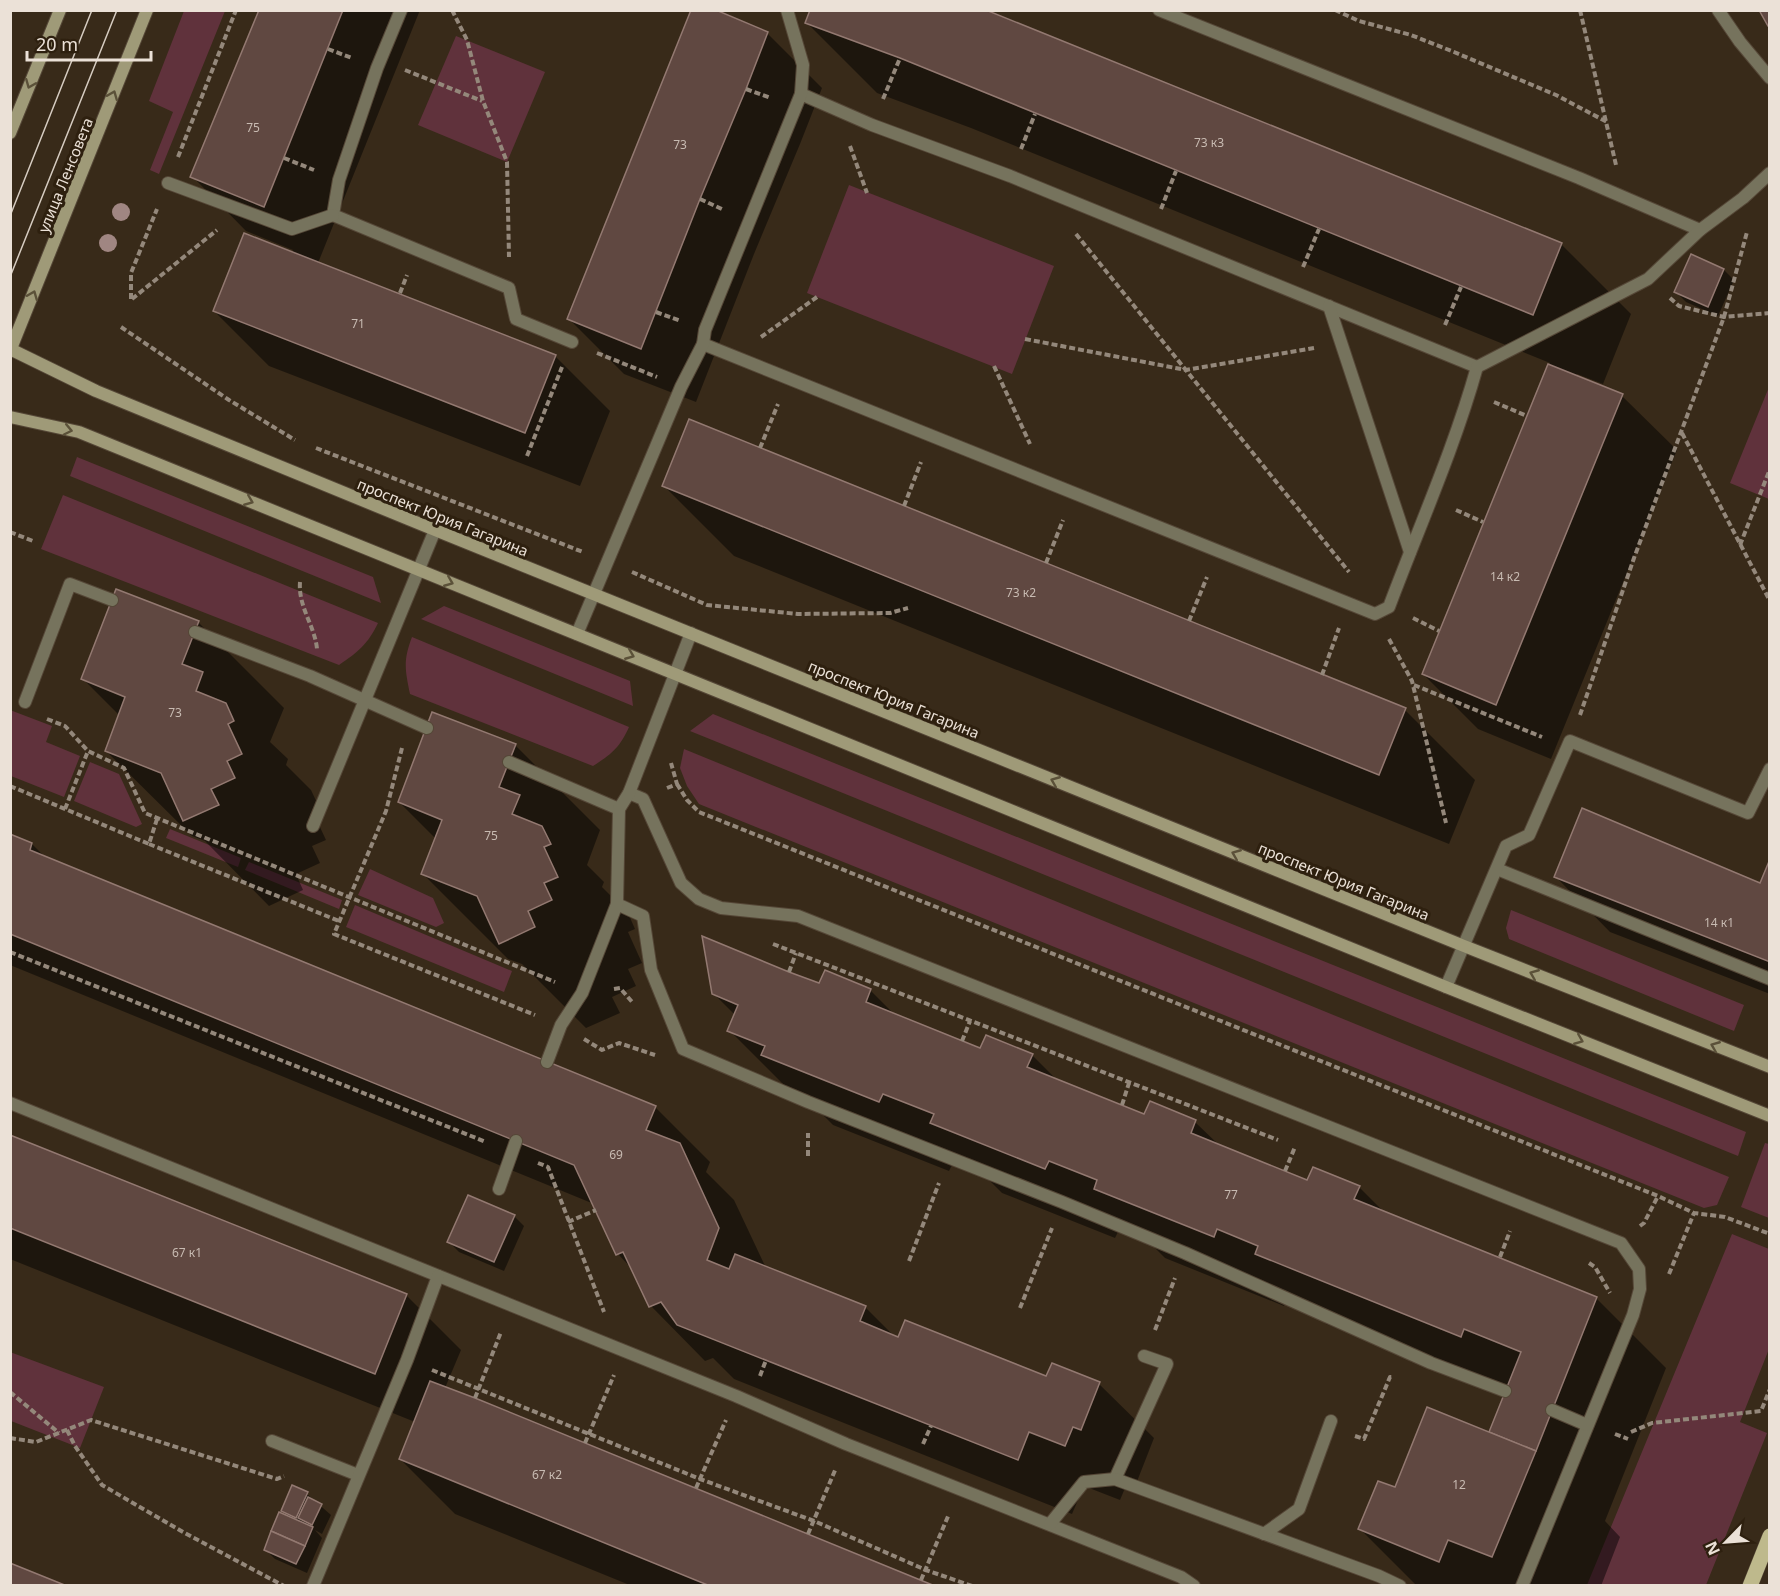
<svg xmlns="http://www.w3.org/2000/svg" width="1780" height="1596" viewBox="0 0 1780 1596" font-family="'Noto Sans',sans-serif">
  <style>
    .green { fill: #60323c }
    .shadow { fill: #0007 }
    .building { fill: #604841; stroke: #937971; stroke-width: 1.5 }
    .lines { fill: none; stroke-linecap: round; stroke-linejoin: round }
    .lane-casing { stroke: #554737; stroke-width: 14 }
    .secondary-casing { stroke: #554737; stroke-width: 14 }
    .primary-casing { stroke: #554737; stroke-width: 16 }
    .path { stroke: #94887b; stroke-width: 4; stroke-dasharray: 6 3; stroke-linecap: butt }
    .lane { stroke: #76735d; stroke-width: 12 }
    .secondary { stroke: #9f9a78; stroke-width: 12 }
    .primary { stroke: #beb98c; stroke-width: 15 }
    .tram { stroke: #d6ccc1; stroke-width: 1.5 }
    .tree { fill: #a08682 }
    .oneway { stroke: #5b5139 }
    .labels { text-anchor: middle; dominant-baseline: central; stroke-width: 6; stroke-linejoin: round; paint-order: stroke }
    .number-label { font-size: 12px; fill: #c8bbb2 }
    .street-label { font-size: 15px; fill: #ebe1d7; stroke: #2e200f }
  </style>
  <rect width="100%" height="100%" fill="#382a19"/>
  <g class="green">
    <path d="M184,11H225L159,174L150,170L173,112L149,101Z"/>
    <path d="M456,36L545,72L507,162L418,125Z"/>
    <path d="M849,185L1054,266L1012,374L807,293Z"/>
    <path d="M1769,387V499L1730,483Z"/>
    <path d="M77,457L373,577L381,603L70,476Z"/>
    <path d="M63,495L378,623C368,644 358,652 339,665L41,549Z"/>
    <path d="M444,606L630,681L633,706L421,619Z"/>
    <path d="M412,637L629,727C620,747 612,754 593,766L410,694C405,669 403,661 412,637Z"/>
    <path d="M10,710L52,726L46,742L80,756L64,797L11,776Z"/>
    <path d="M713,714L1746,1132L1738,1156L690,731Z"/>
    <path d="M684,749L1729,1177L1717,1205L1704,1208L699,804L687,786L680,768Z"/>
    <path d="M90,762L119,774L142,824L136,827L74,801Z"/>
    <path d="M170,829L241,858L238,867L166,838Z"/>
    <path d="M249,862L342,900L339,909L245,870Z"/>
    <path d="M370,869L433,898L444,923L436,927L358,895Z"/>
    <path d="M355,905L512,971L504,992L346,927Z"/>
    <path d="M1511,910L1744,1005L1734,1031L1509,939L1506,928Z"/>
    <path d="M1765,1143L1769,1144V1218L1741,1207Z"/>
    <path d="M1732,1234L1769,1249V1349L1740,1422L1767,1433L1706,1585H1587Z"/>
    <path d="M10,1352L104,1387L80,1448L11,1421Z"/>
  </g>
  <g class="shadow">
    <path d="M260,10H420L318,263L555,356L610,411L580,486L269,366L214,311L292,253L293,250L246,231L192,176Z"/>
    <path d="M807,23L1561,244L1631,314L1603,384L1577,374L1576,377L1622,396L1677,450L1551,759L1478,729L1423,674L1550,363L971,128L877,93Z"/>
    <path d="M767,33L822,88L800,144L754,254L696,402L624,374L569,319Z"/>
    <path d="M1691,256L1724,270L1734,280L1718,316L1686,302L1676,292Z"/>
    <path d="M664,486L1405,710L1475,780L1449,844L734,556Z"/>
    <path d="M198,622L284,708L270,742L288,759L286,765L311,790L319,807L312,810L326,840L312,846L320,863L296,874L303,890L269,906L205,841L192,836L106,751L120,716L83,679Z"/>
    <path d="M515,745L600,830L587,865L604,882L602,887L628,913L635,929L628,932L642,963L628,969L636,986L612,997L620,1013L586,1028L522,964L508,959L423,874L436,839L399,802Z"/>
    <path d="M10,835L32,844L46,858L656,1108L710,1162L706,1172L734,1200L766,1268L865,1307L895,1337L1047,1378L1099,1384L1154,1438L1136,1484L1128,1481L1120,1500L1084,1486L1072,1514L734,1379L713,1358L705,1361L651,1306L633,1270L618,1254L594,1204L10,965Z"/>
    <path d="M1770,863V994L1610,932L1556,877L1761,885Z"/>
    <path d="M820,985L870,990L895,1015L981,1050L1032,1055L1058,1081L1145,1116L1151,1103L1195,1122L1220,1146L1308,1182L1359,1187L1385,1213L1596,1298L1666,1368L1605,1521L1620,1537L1601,1586H1417L1360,1529L1396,1489L1490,1434L1505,1395L1326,1324L1310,1307L1287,1298L1284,1306L1165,1258L1149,1242L1119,1230L1115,1238L1002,1193L985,1176L953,1163L949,1171L833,1125L815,1107L799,1100L729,1030L735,1015L713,993Z"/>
    <path d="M10,1137L406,1295L461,1350L445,1388L931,1586H632L455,1514L400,1459L415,1422L10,1259Z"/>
    <path d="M514,1216L524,1226L504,1271L459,1252L449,1242Z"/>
    <path d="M307,1494L331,1515L322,1534L315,1530L322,1538L307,1573L275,1559L265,1549L291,1519L283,1510Z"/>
  </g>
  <g class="building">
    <path d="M259,10H343L264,207L190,177Z"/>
    <path d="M691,10H716L768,32L746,89L700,199L641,349L567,319Z"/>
    <path d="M810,10H986L1562,243L1533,315L900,58L805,23Z"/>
    <path d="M1759,10H1770V28L1768,26Z"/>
    <path d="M244,233L556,355L525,433L213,311Z"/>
    <path d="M1691,254L1724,269L1708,307L1674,292Z"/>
    <path d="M1548,364L1623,394L1496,705L1422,674Z"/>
    <path d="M689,419L1406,708L1379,775L662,486Z"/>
    <path d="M116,589L199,621L182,664L203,672L196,691L226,703L234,721L228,724L242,754L227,761L235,778L211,789L219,805L183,821L161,773L105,751L125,697L81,679Z"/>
    <path d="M432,712L516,744L499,787L520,795L512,814L542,826L551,844L544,847L558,877L544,883L552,900L528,911L535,927L499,944L477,896L421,874L442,820L398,802Z"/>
    <path d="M1582,808L1760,883L1770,859V962L1554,877Z"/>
    <path d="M10,834L32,843L30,850L656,1106L646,1130L680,1143L719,1228L707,1260L729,1269L735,1254L866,1306L860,1321L898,1337L905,1320L1046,1376L1052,1363L1100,1382L1081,1430L1073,1427L1065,1446L1029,1432L1018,1460L677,1325L661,1302L649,1307L623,1252L616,1255L574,1165L10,934Z"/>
    <path d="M702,936L789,972L819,983L825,970L871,989L866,1002L980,1048L986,1035L1033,1054L1027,1067L1144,1114L1150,1101L1196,1120L1191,1133L1307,1180L1313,1167L1360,1186L1354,1199L1597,1297L1536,1451L1489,1432L1521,1352L1464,1329L1461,1337L1255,1254L1258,1246L1217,1229L1214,1237L1094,1189L1097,1180L1049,1161L1045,1169L930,1123L934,1114L883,1094L879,1102L761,1055L765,1046L727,1031L738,1005L712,994Z"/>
    <path d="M10,1135L407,1294L375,1374L10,1228Z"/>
    <path d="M468,1195L515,1215L494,1262L447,1242Z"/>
    <path d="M430,1381L475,1398L935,1586H710L399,1459Z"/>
    <path d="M1427,1407L1536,1451L1492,1557L1448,1540L1439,1562L1358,1529L1378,1481L1395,1487Z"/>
    <path d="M292,1485L308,1492L296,1518L281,1511Z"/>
    <path d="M308,1497L322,1504L312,1525L298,1518Z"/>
    <path d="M279,1512L313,1527L305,1546L271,1531Z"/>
    <path d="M271,1531L305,1546L296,1564L264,1550Z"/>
    <path d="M10,1563L67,1586H10Z"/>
  </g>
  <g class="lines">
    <g class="lane-casing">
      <g id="lane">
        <path d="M401,10L377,68L339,180L333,215L509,288L516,319L572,342"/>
        <path d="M1159,10L1579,178L1700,230"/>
        <path d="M1718,10L1740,42L1770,78"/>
        <path d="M801,94L872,125L1010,176L1477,367"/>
        <path d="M168,183L292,229L333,215"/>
        <path d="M1329,306L1410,552"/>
        <path d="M703,344L1375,614L1389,607C1419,527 1454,449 1477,367L1648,279L1700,230L1743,198L1770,173"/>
        <path d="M195,632L310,676L427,728"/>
        <path d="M577,634L681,387L703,344L705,330L801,94L803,65L787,10"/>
        <path d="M25,702L70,584L112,600"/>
        <path d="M509,762L619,809"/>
        <path d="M629,793L643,799L681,883L699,899L721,908L798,916L1621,1243L1639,1269L1640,1289L1633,1315L1522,1586"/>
        <path d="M313,826L435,530"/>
        <path d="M1497,869L1770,979"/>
        <path d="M617,904L643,916L651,970L683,1049L808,1102L1062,1202L1185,1253L1431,1363L1505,1391"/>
        <path d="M1446,987L1506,846L1529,835L1570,741L1748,813L1770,769"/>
        <path d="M547,1062L561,1025L582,993L617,904L619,809L629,793L691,633"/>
        <path d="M10,1103L736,1396L846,1444L1181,1577L1194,1586"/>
        <path d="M499,1189L516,1141"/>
        <path d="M1552,1410L1587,1425"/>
        <path d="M272,1441L358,1475"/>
        <path d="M1115,1479L1167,1364L1144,1356"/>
        <path d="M1050,1524L1084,1482L1115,1479L1379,1576L1400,1586"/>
        <path d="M1264,1534L1299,1509L1331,1421"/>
        <path d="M313,1586L407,1360L438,1276"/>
      </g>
    </g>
    <g class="secondary-casing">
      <g id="secondary">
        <path d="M10,133L60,10"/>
        <path d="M10,349L96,391L435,530L1464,946L1770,1067"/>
        <path d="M10,351L147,10"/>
        <path d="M10,417L79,432L1446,987L1770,1116"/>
      </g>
    </g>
    <g class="primary-casing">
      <path id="primary" d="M1750,1586L1770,1536"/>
    </g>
    <g class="path">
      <path d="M452,10L467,40L483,101L507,162L509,257"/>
      <path d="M1335,10L1359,21L1411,35L1454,52L1556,95L1607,122"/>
      <path d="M1580,10L1616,165"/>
      <path d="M328,49L352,58"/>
      <path d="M405,70L482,101"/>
      <path d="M746,89L771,98"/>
      <path d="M883,99L900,58"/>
      <path d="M850,146L867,193"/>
      <path d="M1021,149L1035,114"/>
      <path d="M178,157L236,10"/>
      <path d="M284,158L314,170"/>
      <path d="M700,199L724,210"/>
      <path d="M1161,209L1176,171"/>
      <path d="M1076,234L1349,572"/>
      <path d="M1303,267L1319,229"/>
      <path d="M400,293L407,275"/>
      <path d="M1670,298L1679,306L1724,317L1770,313"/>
      <path d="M131,299V273L157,209"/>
      <path d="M132,299L217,230"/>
      <path d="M656,312L681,321"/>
      <path d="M1445,325L1461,287"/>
      <path d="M121,327L229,400L295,440"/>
      <path d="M761,337L817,297"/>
      <path d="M1025,339L1186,370L1314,348"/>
      <path d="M597,353L657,377"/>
      <path d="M994,366L1030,444"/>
      <path d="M1494,402L1527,416"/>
      <path d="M1682,433L1770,601"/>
      <path d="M316,448L583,552"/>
      <path d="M760,448L778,404"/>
      <path d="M527,456L562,367"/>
      <path d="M904,506L921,462"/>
      <path d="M1456,510L1483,522"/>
      <path d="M10,532L33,541"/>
      <path d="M1740,545L1770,469"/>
      <path d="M1046,563L1063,520"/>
      <path d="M632,572L707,605L798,614L890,613L908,608"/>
      <path d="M300,582C298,607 315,626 317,649"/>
      <path d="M1413,618L1439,631"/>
      <path d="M1189,621L1207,577"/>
      <path d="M1389,639L1412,681L1446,823"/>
      <path d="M1322,675L1339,628"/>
      <path d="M1414,685L1542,737"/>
      <path d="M1580,715L1634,558L1724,317L1747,232"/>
      <path d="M47,719L65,726L88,751L124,768L145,813L555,982"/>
      <path d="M402,748L386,811L334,934L535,1015"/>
      <path d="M677,784L687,800L699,812L1658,1196L1694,1213L1725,1217L1770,1234"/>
      <path d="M10,786L149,844L157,819"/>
      <path d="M667,788L677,784L671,763"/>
      <path d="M65,809L88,751"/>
      <path d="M149,844L339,921"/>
      <path d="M773,944L1278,1140"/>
      <path d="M10,952L486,1142"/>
      <path d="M789,972L796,953"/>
      <path d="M614,989L620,988L633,1003"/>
      <path d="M584,1039L602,1050L619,1043L655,1055"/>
      <path d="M962,1041L970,1021"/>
      <path d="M1122,1105L1129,1083"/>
      <path d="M808,1156V1133"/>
      <path d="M538,1163L548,1167L604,1312"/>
      <path d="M1285,1171L1295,1147"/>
      <path d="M568,1222L596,1210"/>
      <path d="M1640,1226L1644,1223L1658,1196"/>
      <path d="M1500,1257L1510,1231"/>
      <path d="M909,1261L939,1183"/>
      <path d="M1589,1263L1595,1267L1610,1293"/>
      <path d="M1669,1274L1694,1213"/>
      <path d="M1020,1308L1052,1228"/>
      <path d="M1155,1330L1175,1278"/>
      <path d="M432,1370L700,1479L814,1521L926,1570L972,1586"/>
      <path d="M760,1376L766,1360"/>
      <path d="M10,1392L59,1433"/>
      <path d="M475,1398L501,1332"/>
      <path d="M67,1430L75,1446L102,1485L183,1532L284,1586"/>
      <path d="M1631,1432L1652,1423L1761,1411L1770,1389"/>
      <path d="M1615,1434L1628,1439"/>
      <path d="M1355,1436L1364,1439L1390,1377H1392"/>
      <path d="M10,1438L36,1442L91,1420L277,1479L284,1476"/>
      <path d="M585,1443L614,1375"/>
      <path d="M923,1444L931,1426"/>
      <path d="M696,1488L726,1420"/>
      <path d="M808,1534L836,1468"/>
      <path d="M921,1580L949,1514"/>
    </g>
    <use href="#lane" class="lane"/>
    <use href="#secondary" class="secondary"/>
    <use href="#primary" class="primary"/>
    <g class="tram">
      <path d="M10,216L92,10"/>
      <path d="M10,277L117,10"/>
    </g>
  </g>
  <g class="tree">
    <circle cx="121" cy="212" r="9"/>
    <circle cx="108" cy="243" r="9"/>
  </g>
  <defs><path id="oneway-chevron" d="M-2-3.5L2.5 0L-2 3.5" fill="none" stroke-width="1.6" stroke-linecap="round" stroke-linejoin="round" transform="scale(1.5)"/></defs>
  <g class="oneway">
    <use href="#oneway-chevron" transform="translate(30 84) rotate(112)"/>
    <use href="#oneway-chevron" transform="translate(113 95) rotate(-68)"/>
    <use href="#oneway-chevron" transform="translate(33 295) rotate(-68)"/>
    <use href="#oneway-chevron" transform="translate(68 430) rotate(12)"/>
    <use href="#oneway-chevron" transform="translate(249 501) rotate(22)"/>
    <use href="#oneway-chevron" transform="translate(449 582) rotate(22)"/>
    <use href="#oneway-chevron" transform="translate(630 655) rotate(22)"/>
    <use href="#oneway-chevron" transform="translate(1055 781) rotate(-158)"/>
    <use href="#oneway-chevron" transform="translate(1236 854) rotate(-158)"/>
    <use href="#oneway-chevron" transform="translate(1534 974) rotate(-158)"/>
    <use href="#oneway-chevron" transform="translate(1579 1040) rotate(22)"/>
    <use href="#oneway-chevron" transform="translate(1715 1046) rotate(-158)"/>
  </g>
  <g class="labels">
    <g class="number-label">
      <text x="253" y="127">75</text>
      <text x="1209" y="142">73 к3</text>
      <text x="680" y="144">73</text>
      <text x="358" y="323">71</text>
      <text x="1505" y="576">14 к2</text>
      <text x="1021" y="592">73 к2</text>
      <text x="175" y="712">73</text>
      <text x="491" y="835">75</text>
      <text x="1719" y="922">14 к1</text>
      <text x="616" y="1154">69</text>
      <text x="1231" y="1194">77</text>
      <text x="187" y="1252">67 к1</text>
      <text x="547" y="1474">67 к2</text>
      <text x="1459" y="1484">12</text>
    </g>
    <g class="street-label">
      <text transform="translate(65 175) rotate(-68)">улица Ленсовета</text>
      <text transform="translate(443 517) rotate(22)">проспект Юрия Гагарина</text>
      <text transform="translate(894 699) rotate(22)">проспект Юрия Гагарина</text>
      <text transform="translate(1344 881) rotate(22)">проспект Юрия Гагарина</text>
    </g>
  </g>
  <rect width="1780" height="1596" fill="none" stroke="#ebe1d7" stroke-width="24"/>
  <g transform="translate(1726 1542) rotate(245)" stroke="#2e200f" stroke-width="4.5" paint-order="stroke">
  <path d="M0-4.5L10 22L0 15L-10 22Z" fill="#ebe1d7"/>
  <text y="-9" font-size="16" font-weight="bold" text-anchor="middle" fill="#ebe1d7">N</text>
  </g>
  <path d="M27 51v9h124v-9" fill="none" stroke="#ebe1d7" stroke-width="3"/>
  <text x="36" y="51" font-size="18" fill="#ebe1d7" stroke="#2e200f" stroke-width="4.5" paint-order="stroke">20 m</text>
</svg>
